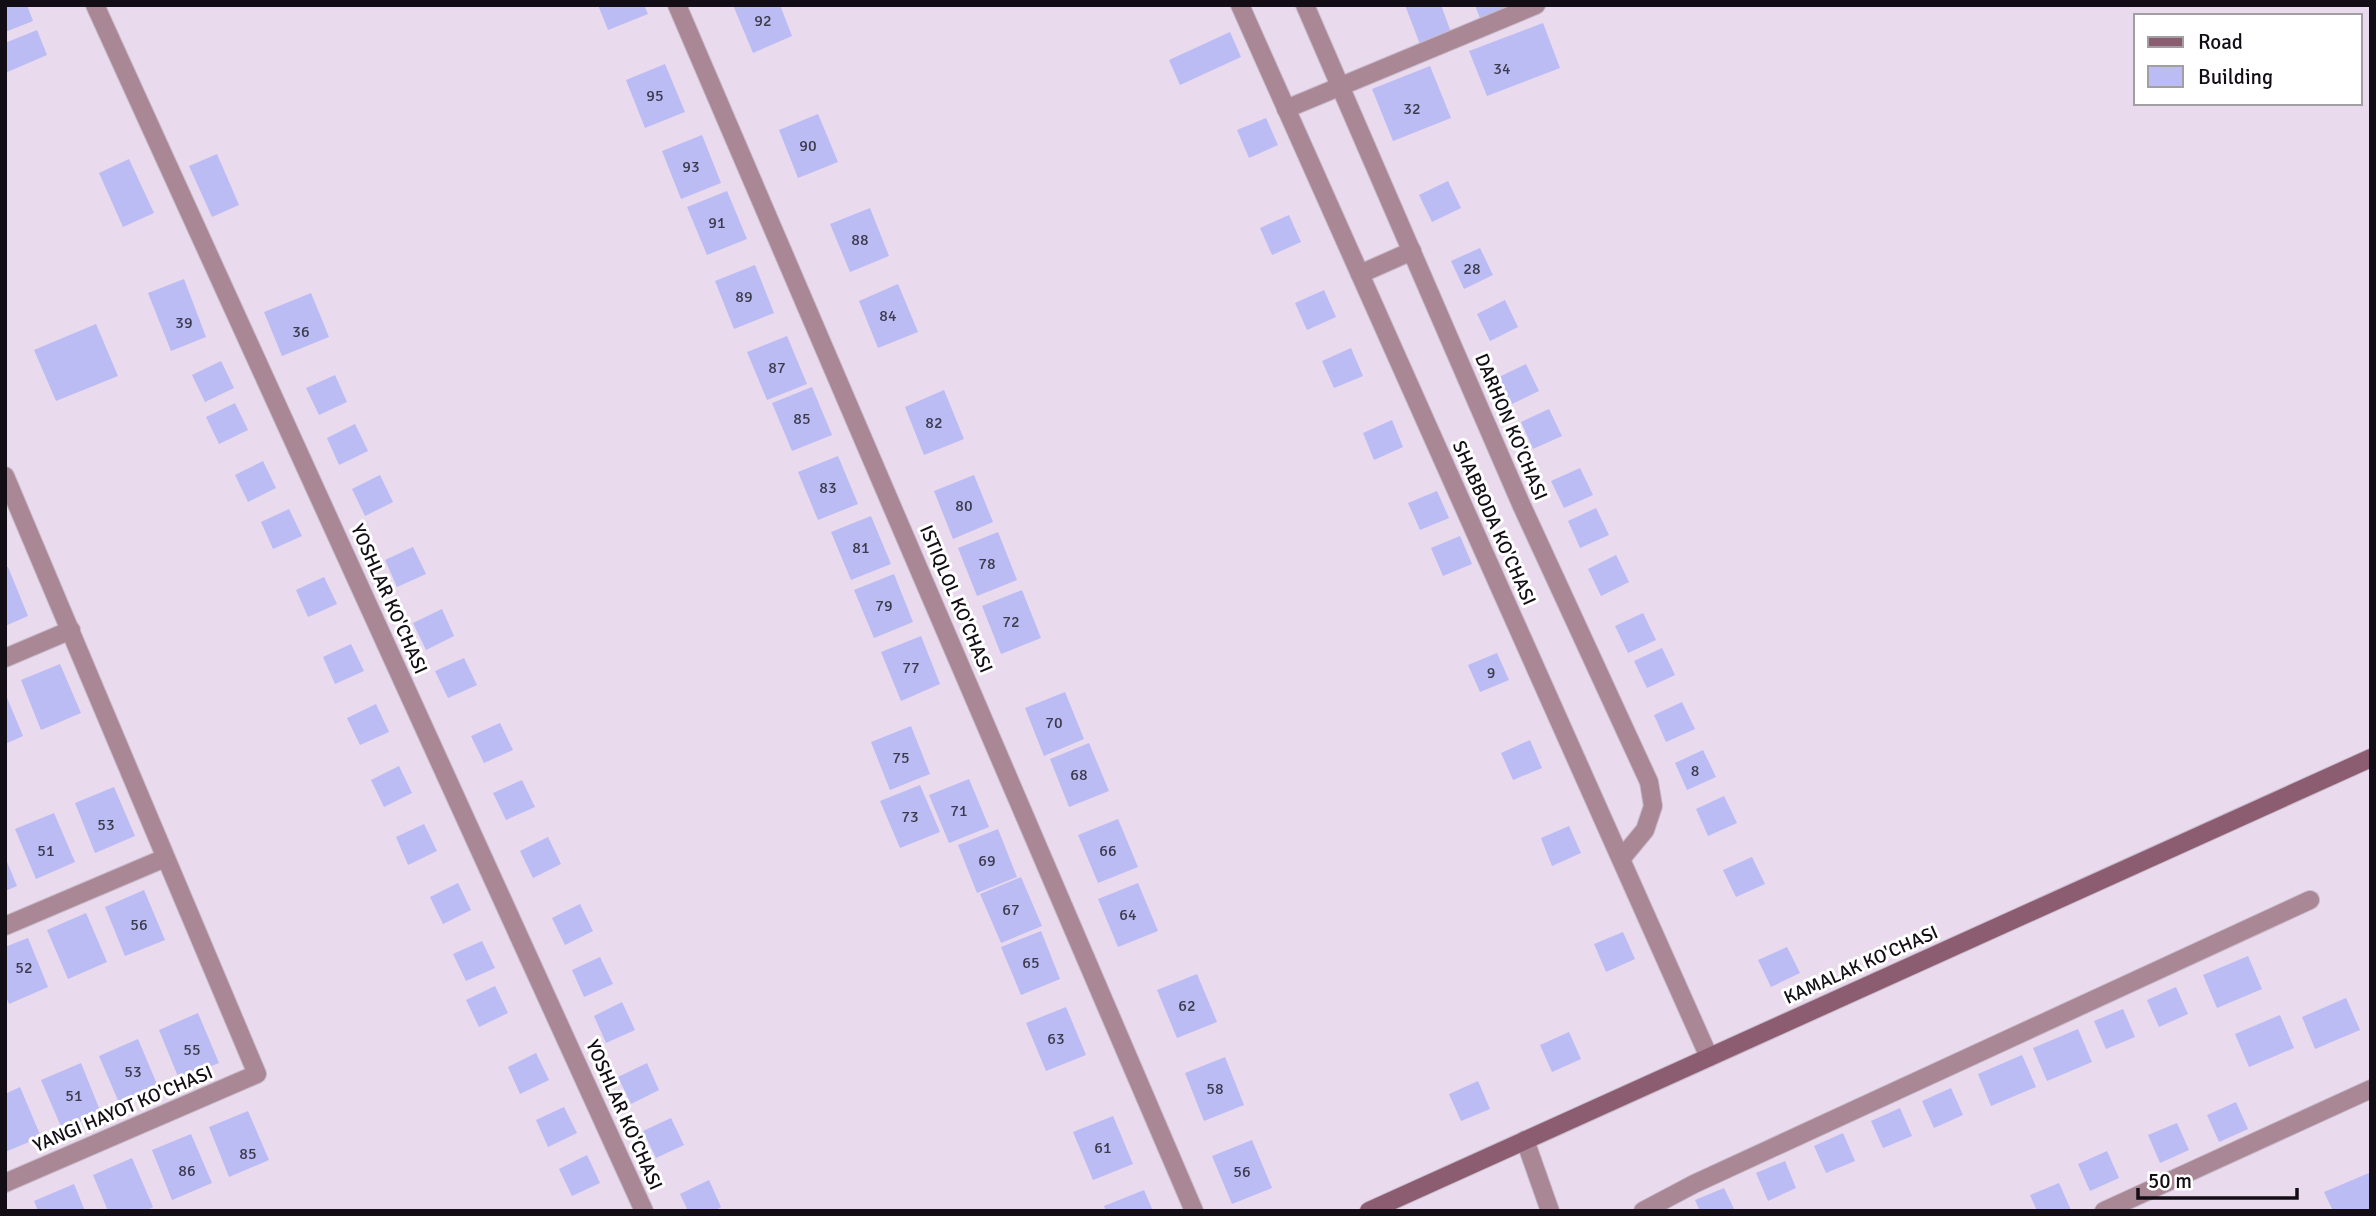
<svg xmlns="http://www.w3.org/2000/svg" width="2376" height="1216" viewBox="0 0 2376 1216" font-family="Signika,sans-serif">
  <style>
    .building { fill: #bbbcf4 }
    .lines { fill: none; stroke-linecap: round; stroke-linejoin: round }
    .street-casing { stroke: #c7b9ca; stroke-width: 20 }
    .secondary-casing { stroke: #c7b9ca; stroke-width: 20 }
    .street { stroke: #a98794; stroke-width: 18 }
    .secondary { stroke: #8c5c70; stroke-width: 18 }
    .labels { text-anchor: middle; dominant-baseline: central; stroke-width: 6; stroke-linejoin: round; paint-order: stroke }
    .number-label { font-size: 16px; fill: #3d3a4d }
    .street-label { font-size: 19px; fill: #130e15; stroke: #fff }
  </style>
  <rect width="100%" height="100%" fill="#e9daed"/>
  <g class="building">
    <path d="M5,5H27L33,21L5,32Z"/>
    <path d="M598,5H644L648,14L608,30Z"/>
    <path d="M733,5H780L792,36L753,53Z"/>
    <path d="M1405,5H1441L1452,35L1421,47Z"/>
    <path d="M1475,5H1519L1481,21Z"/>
    <path d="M1543,23L1560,68L1487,96L1469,51Z"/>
    <path d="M37,30L47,55L5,73V43Z"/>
    <path d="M1230,32L1241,57L1180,85L1169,60Z"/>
    <path d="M665,64L685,112L645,128L626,80Z"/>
    <path d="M1430,66L1451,118L1393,141L1372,89Z"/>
    <path d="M818,114L838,162L798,178L779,130Z"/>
    <path d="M1266,118L1278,145L1249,158L1237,130Z"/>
    <path d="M702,135L721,183L681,199L662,151Z"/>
    <path d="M217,154L239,205L212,217L189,166Z"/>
    <path d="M129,159L154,213L123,227L99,173Z"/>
    <path d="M1448,181L1461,208L1432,222L1419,195Z"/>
    <path d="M727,191L747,239L707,255L687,207Z"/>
    <path d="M870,208L889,256L850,272L830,224Z"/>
    <path d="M1289,215L1301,242L1272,255L1260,228Z"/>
    <path d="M1480,248L1493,275L1464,289L1451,261Z"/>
    <path d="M755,265L774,313L734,329L715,281Z"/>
    <path d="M184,279L206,337L171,351L148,293Z"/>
    <path d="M898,284L918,332L878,348L859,301Z"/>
    <path d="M1324,290L1336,317L1307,330L1295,303Z"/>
    <path d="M311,293L329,337L282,356L264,312Z"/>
    <path d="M1505,300L1518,327L1490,341L1477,314Z"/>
    <path d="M96,324L118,376L56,401L34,350Z"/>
    <path d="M787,336L807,384L767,400L747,352Z"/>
    <path d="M1351,348L1363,376L1334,388L1322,361Z"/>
    <path d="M221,361L234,388L205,402L192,375Z"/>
    <path d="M1526,364L1539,391L1510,405L1497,378Z"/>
    <path d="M335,375L347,402L319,415L306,388Z"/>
    <path d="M812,387L832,435L792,451L772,403Z"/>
    <path d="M944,390L964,439L924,455L905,407Z"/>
    <path d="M235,403L248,430L219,444L206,417Z"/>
    <path d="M1549,409L1562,436L1533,449L1521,422Z"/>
    <path d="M1392,420L1403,447L1374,460L1363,433Z"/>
    <path d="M355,424L368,451L339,465L327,438Z"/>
    <path d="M838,456L858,504L818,520L798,472Z"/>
    <path d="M263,461L276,488L248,502L235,475Z"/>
    <path d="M1580,468L1593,495L1564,508L1551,481Z"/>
    <path d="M380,475L393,502L365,516L352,489Z"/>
    <path d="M974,475L993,522L953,539L934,491Z"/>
    <path d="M1437,491L1449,518L1420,530L1408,503Z"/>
    <path d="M1596,508L1609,535L1580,548L1568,521Z"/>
    <path d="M289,509L302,536L273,549L261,522Z"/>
    <path d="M871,516L891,564L851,580L831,532Z"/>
    <path d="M998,532L1017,580L977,596L958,548Z"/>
    <path d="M1460,536L1472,564L1443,576L1431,548Z"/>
    <path d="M413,547L426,574L397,587L385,560Z"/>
    <path d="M1616,555L1629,582L1601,596L1588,569Z"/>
    <path d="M8,567L28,616L5,626V568Z"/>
    <path d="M894,574L913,622L874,638L854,590Z"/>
    <path d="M324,577L337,604L308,617L296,590Z"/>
    <path d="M1022,590L1041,638L1001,654L982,606Z"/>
    <path d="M442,609L454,636L426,650L413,623Z"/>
    <path d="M1643,613L1656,640L1628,653L1615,626Z"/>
    <path d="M921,636L940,684L901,701L881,652Z"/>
    <path d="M351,644L364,671L335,684L323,657Z"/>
    <path d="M1662,648L1675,675L1647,688L1634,661Z"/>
    <path d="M1497,653L1509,680L1480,692L1468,665Z"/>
    <path d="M464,658L477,685L448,698L435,671Z"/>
    <path d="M60,664L81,713L41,730L21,680Z"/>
    <path d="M1065,692L1084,739L1044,756L1025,708Z"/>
    <path d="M5,693L23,736L5,744Z"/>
    <path d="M1682,702L1695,729L1666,742L1654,715Z"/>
    <path d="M376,704L389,732L360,745L347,718Z"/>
    <path d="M500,723L513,750L484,763L471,736Z"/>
    <path d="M911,726L930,774L890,790L871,742Z"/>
    <path d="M1530,740L1542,768L1513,780L1501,753Z"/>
    <path d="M1089,743L1109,791L1069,807L1050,759Z"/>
    <path d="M1703,750L1716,777L1687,790L1675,763Z"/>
    <path d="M399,766L412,793L384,807L371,780Z"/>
    <path d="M969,779L989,827L949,843L929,795Z"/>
    <path d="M522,780L535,807L506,820L493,793Z"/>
    <path d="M920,785L940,832L900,848L880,801Z"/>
    <path d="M114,787L135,836L95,853L75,803Z"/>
    <path d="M1724,796L1737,823L1708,836L1696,809Z"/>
    <path d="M54,813L75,862L36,879L15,829Z"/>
    <path d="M1118,819L1138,867L1098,883L1078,835Z"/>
    <path d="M424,824L437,851L408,865L396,837Z"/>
    <path d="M1569,826L1581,853L1552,866L1541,838Z"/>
    <path d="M998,829L1017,877L977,893L958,845Z"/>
    <path d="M548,837L561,864L533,878L520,851Z"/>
    <path d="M5,857L17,886L5,891Z"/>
    <path d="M1752,857L1765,884L1736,897L1723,870Z"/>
    <path d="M1021,877L1042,926L1001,943L980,894Z"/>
    <path d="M458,883L471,910L443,924L430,897Z"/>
    <path d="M1138,883L1158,931L1118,947L1098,899Z"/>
    <path d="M144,890L165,940L125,956L105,907Z"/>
    <path d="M580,904L593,931L565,945L552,918Z"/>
    <path d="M86,913L107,962L68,979L47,930Z"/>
    <path d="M1041,931L1060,979L1021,995L1001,947Z"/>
    <path d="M1623,932L1635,959L1606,972L1594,944Z"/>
    <path d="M28,938L48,987L9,1004L5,994V947Z"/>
    <path d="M482,941L495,968L466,981L453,954Z"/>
    <path d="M1787,947L1800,973L1771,987L1758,960Z"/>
    <path d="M2248,956L2262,989L2217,1008L2203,975Z"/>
    <path d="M600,957L613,984L584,997L572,970Z"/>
    <path d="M1197,974L1217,1022L1177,1038L1157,990Z"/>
    <path d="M495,986L508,1013L479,1027L466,1000Z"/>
    <path d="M2176,987L2188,1014L2159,1027L2147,1000Z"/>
    <path d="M2346,998L2360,1030L2315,1049L2302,1017Z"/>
    <path d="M622,1002L635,1030L606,1043L594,1016Z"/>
    <path d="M1066,1007L1086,1055L1046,1071L1026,1023Z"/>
    <path d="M2123,1009L2135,1037L2106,1049L2094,1021Z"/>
    <path d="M198,1013L219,1063L179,1079L159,1030Z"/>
    <path d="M2280,1015L2294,1048L2249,1067L2235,1034Z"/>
    <path d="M2078,1029L2092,1062L2047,1081L2033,1048Z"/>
    <path d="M1569,1032L1581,1059L1552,1072L1540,1045Z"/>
    <path d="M138,1039L159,1089L120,1105L99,1056Z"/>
    <path d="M536,1053L549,1080L520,1094L508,1067Z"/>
    <path d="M2022,1055L2036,1087L1991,1106L1978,1074Z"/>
    <path d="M1225,1057L1244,1105L1204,1121L1185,1073Z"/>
    <path d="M81,1063L101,1113L62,1129L41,1080Z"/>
    <path d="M647,1063L659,1090L631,1104L618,1077Z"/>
    <path d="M1478,1081L1490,1109L1461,1121L1449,1094Z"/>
    <path d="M20,1087L41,1137L5,1152V1094Z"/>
    <path d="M1951,1088L1963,1115L1934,1128L1922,1101Z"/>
    <path d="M2236,1102L2248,1129L2219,1142L2207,1115Z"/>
    <path d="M564,1107L577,1133L548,1147L536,1120Z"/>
    <path d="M1900,1108L1912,1136L1883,1148L1871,1121Z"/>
    <path d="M248,1111L269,1160L229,1177L209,1127Z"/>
    <path d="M1113,1116L1133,1164L1093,1180L1073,1132Z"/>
    <path d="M671,1118L684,1145L656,1158L643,1131Z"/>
    <path d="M2177,1123L2189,1150L2160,1163L2148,1135Z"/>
    <path d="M1843,1133L1855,1161L1826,1173L1814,1146Z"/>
    <path d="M191,1134L212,1183L172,1200L152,1150Z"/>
    <path d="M1252,1140L1272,1188L1232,1204L1212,1156Z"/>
    <path d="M2107,1151L2119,1178L2090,1191L2078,1164Z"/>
    <path d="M587,1155L600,1183L572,1196L559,1169Z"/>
    <path d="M132,1158L153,1207L145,1211H108L93,1175Z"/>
    <path d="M1785,1161L1796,1188L1768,1201L1756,1173Z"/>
    <path d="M2369,1173L2371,1211H2333L2324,1192Z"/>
    <path d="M709,1180L721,1207L714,1211H688L680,1194Z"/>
    <path d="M2059,1183L2071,1210L2037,1211L2030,1195Z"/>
    <path d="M74,1184L85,1211H38L34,1201Z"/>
    <path d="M1724,1188L1735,1211H1700L1695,1200Z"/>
    <path d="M1144,1190L1153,1211H1106L1104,1206Z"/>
  </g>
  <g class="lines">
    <g class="street-casing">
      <g id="street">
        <path d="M95,5L644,1211"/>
        <path d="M677,5L1194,1211"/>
        <path d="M1240,5L1709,1057"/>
        <path d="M1305,5L1521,504L1649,782L1653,806L1645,830L1621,859"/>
        <path d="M1286,109L1536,5"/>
        <path d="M1360,274L1412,251"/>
        <path d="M5,476L257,1074L5,1183"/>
        <path d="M5,658L71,630"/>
        <path d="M5,926L165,858"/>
        <path d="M1525,1140L1550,1211"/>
        <path d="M1643,1211L1694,1184L2310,900"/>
        <path d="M2104,1211L2371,1089"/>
      </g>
    </g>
    <g class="secondary-casing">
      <path id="secondary" d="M1369,1211L2371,758"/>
    </g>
    <use href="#street" class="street"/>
    <use href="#secondary" class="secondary"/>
  </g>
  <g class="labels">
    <g class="number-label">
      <text x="763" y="21">92</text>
      <text x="1502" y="69">34</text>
      <text x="655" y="96">95</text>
      <text x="1412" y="109">32</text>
      <text x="808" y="146">90</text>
      <text x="691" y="167">93</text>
      <text x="717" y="223">91</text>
      <text x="860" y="240">88</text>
      <text x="1472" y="269">28</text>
      <text x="744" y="297">89</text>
      <text x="888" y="316">84</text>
      <text x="184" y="323">39</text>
      <text x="301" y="332">36</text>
      <text x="777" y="368">87</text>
      <text x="802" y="419">85</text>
      <text x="934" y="423">82</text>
      <text x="828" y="488">83</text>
      <text x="964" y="506">80</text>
      <text x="861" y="548">81</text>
      <text x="987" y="564">78</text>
      <text x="884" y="606">79</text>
      <text x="1011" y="622">72</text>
      <text x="911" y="668">77</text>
      <text x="1491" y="673">9</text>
      <text x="1054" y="723">70</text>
      <text x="901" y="758">75</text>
      <text x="1695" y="771">8</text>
      <text x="1079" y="775">68</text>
      <text x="959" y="811">71</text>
      <text x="910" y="817">73</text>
      <text x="106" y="825">53</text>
      <text x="46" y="851">51</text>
      <text x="1108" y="851">66</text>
      <text x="987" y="861">69</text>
      <text x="1011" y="910">67</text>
      <text x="1128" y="915">64</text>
      <text x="139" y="925">56</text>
      <text x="1031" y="963">65</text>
      <text x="24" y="968">52</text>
      <text x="1187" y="1006">62</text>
      <text x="1056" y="1039">63</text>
      <text x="192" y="1050">55</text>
      <text x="133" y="1072">53</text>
      <text x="1215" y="1089">58</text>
      <text x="74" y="1096">51</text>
      <text x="1103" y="1148">61</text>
      <text x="248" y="1154">85</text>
      <text x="187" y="1171">86</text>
      <text x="1242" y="1172">56</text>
    </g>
    <g class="street-label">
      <text transform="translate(1511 427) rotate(67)">DARHON KO'CHASI</text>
      <text transform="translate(1494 523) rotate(66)">SHABBODA KO'CHASI</text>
      <text transform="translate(389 599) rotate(66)">YOSHLAR KO'CHASI</text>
      <text transform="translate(956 599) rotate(67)">ISTIQLOL KO'CHASI</text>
      <text transform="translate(1861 965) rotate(-24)">KAMALAK KO'CHASI</text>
      <text transform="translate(123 1109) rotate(-23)">YANGI HAYOT KO'CHASI</text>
      <text transform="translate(624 1115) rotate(66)">YOSHLAR KO'CHASI</text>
    </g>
  </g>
  <rect width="2376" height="1216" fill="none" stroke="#130e15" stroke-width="14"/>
  <rect x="2134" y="14" width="228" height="91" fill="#ffffff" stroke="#a19fa1" stroke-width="2"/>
  <rect x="2148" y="37" width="35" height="10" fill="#8c5c70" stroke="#a19fa1" stroke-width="2"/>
  <text x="2198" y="49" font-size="21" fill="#130e15">Road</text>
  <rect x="2148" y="66" width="35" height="21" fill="#bbbcf4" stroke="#a19fa1" stroke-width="2"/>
  <text x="2198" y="84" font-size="21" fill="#130e15">Building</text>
  <path d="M2138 1188v10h159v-10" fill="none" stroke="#130e15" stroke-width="3.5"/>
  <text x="2148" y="1188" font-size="21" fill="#130e15" stroke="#ffffff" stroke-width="5" paint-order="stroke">50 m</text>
</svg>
